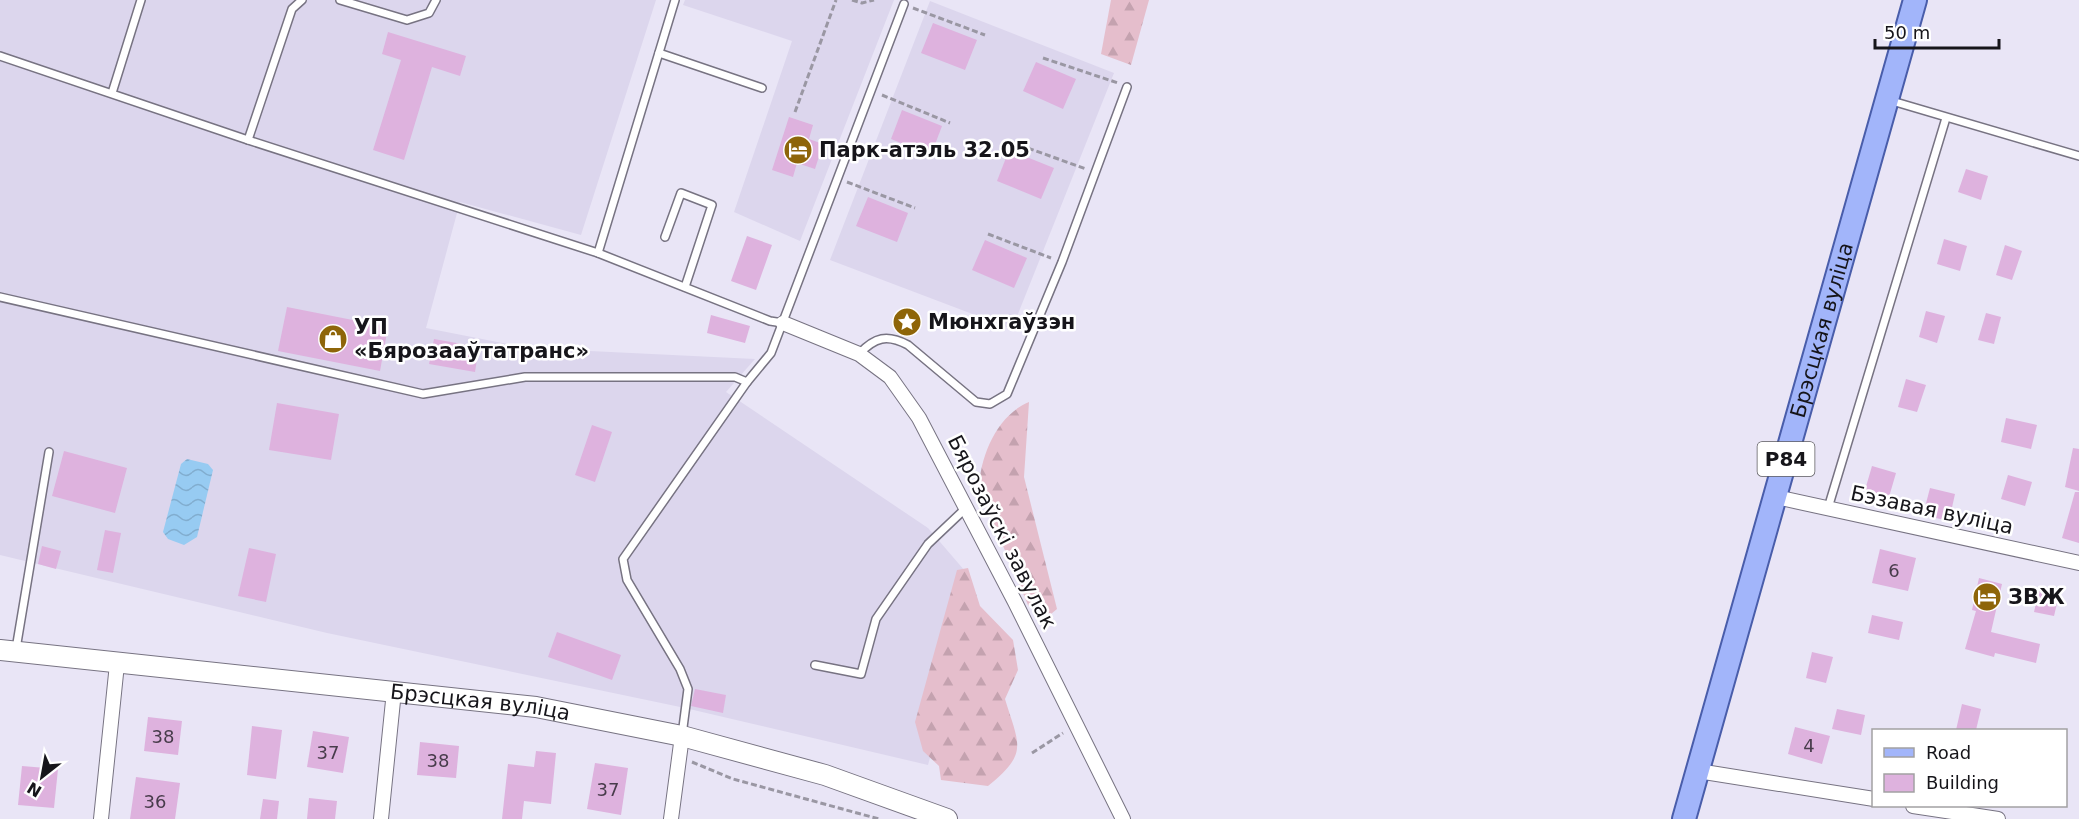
<svg xmlns="http://www.w3.org/2000/svg" width="2079" height="819" viewBox="0 0 2079 819" font-family="'DejaVu Sans',sans-serif">
  <style>
    .built { fill: #dcd6ed }
    .forest { fill: url(#forest-firs) }
    .water { fill: url(#water-waves) }
    .building { fill: #deb2de }
    .lines { fill: none; stroke-linecap: round; stroke-linejoin: round }
    .lane-casing { stroke: #777382; stroke-width: 10 }
    .street-casing { stroke: #777382; stroke-width: 16 }
    .secondary-casing { stroke: #777382; stroke-width: 22 }
    .primary-casing { stroke: #495daa; stroke-width: 26 }
    .path { stroke: #9a97a3; stroke-width: 3; stroke-dasharray: 6 3; stroke-linecap: butt }
    .lane { stroke: #fff; stroke-width: 7 }
    .street { stroke: #fff; stroke-width: 14 }
    .secondary { stroke: #fff; stroke-width: 20 }
    .primary { stroke: #a2b5fa; stroke-width: 22 }
    .labels { text-anchor: middle; dominant-baseline: central; stroke-width: 5; stroke-linejoin: round; paint-order: stroke }
    .number-label { font-size: 18px; fill: #483c4b }
    .shield { fill: #fff; stroke: #5c5b5f; stroke-width: 1.5 }
    .shield-label { font-size: 20px; font-weight: bold; fill: #16151a }
    .poi-label { font-size: 21px; font-weight: bold; fill: #16151a; stroke: #fff; text-anchor: start }
    .street-label { font-size: 21px; fill: #16151a; stroke: #fff }
  </style>
  <defs>
    <pattern id="forest-firs" width="22" height="20" patternUnits="userSpaceOnUse" patternTransform="scale(1.5)"><rect width="22" height="20" fill="#e5becc"/><path d="M5 1l3.5 6h-7zM16 11l3.5 6h-7z" fill="#c4a2af"/></pattern>
    <pattern id="water-waves" width="16" height="10" patternUnits="userSpaceOnUse" patternTransform="scale(1.5)"><rect width="16" height="10" fill="#97cbf2"/><path d="M0 5q4-4 8 0t8 0" fill="none" stroke="#81adcf"/></pattern>
  </defs>
  <rect width="100%" height="100%" fill="#e9e5f6"/>
  <g class="built">
    <path d="M0,0H656L581,235L460,202L426,328L528,348L755,359L726,392L928,528L971,578L949,688L928,765L685,708L327,633L0,555Z"/>
    <path d="M685,0H894L800,241L734,212L792,41L683,5Z"/>
    <path d="M930,1L1114,73L1012,329L830,260Z"/>
  </g>
  <g class="forest">
    <path d="M1111,0H1149L1131,65L1101,54Z"/>
    <path d="M1029,402L1024,477L1057,609L1051,614L1028,605L979,489C980,456 997,415 1029,402Z"/>
    <path d="M968,568L980,606L1013,640L1018,670L1005,699C1019,745 1029,753 988,786L941,780L939,766L923,751L915,722L957,570Z"/>
  </g>
  <path class="water" d="M187,459L208,464L213,470L197,537L184,545L168,539L163,532L181,464Z"/>
  <g class="building">
    <path d="M933,23L977,40L965,70L921,53Z"/>
    <path d="M388,32L466,56L460,76L432,67L404,160L373,150L401,60L382,54Z"/>
    <path d="M1036,62L1076,79L1063,109L1023,91Z"/>
    <path d="M902,110L942,126L931,155L891,139Z"/>
    <path d="M789,117L813,125L809,139L823,144L815,169L797,163L793,177L772,170Z"/>
    <path d="M1009,150L1054,168L1041,199L997,181Z"/>
    <path d="M1966,169L1988,176L1981,200L1958,192Z"/>
    <path d="M868,197L908,213L897,242L856,226Z"/>
    <path d="M747,236L772,245L756,290L731,281Z"/>
    <path d="M1944,239L1967,246L1960,271L1937,264Z"/>
    <path d="M985,240L1027,258L1014,288L972,270Z"/>
    <path d="M2005,245L2022,251L2012,280L1996,275Z"/>
    <path d="M287,307L388,327L380,371L278,351Z"/>
    <path d="M1926,311L1945,316L1937,343L1919,337Z"/>
    <path d="M1986,313L2001,317L1994,344L1978,340Z"/>
    <path d="M711,315L750,326L745,343L707,333Z"/>
    <path d="M434,339L479,347L475,372L429,364Z"/>
    <path d="M1906,379L1926,385L1917,412L1898,407Z"/>
    <path d="M277,403L339,414L331,460L269,450Z"/>
    <path d="M2006,418L2037,425L2031,449L2001,442Z"/>
    <path d="M592,425L612,432L595,482L575,475Z"/>
    <path d="M2073,448L2079,449V491L2065,487Z"/>
    <path d="M64,451L127,468L115,513L52,496Z"/>
    <path d="M1872,466L1896,473L1889,497L1865,490Z"/>
    <path d="M2008,475L2032,482L2025,506L2001,499Z"/>
    <path d="M1930,488L1955,494L1949,521L1923,515Z"/>
    <path d="M2075,492H2079V543L2062,538Z"/>
    <path d="M105,530L121,533L113,573L97,570Z"/>
    <path d="M42,546L61,551L56,569L38,564Z"/>
    <path d="M249,548L276,554L266,602L238,596Z"/>
    <path d="M1880,549L1916,558L1908,591L1872,583Z"/>
    <path d="M1979,578L2002,584L1991,632L2040,644L2036,663L1995,653L1994,657L1965,649L1976,611L1972,610Z"/>
    <path d="M2040,586L2060,591L2054,616L2034,612Z"/>
    <path d="M1872,615L1903,622L1899,640L1868,633Z"/>
    <path d="M557,632L621,655L612,680L548,657Z"/>
    <path d="M1812,652L1833,657L1826,683L1806,678Z"/>
    <path d="M695,689L726,695L723,713L691,706Z"/>
    <path d="M1962,704L1981,709L1976,730H1956Z"/>
    <path d="M1837,709L1865,715L1861,735L1832,729Z"/>
    <path d="M148,717L182,721L178,755L144,751Z"/>
    <path d="M252,726L282,730L276,779L247,775Z"/>
    <path d="M1795,727L1830,736L1822,764L1788,754Z"/>
    <path d="M313,731L349,737L343,773L307,767Z"/>
    <path d="M420,742L459,746L456,778L417,775Z"/>
    <path d="M536,751L556,753L551,804L524,801L522,819H502L508,764L534,767Z"/>
    <path d="M595,763L628,768L621,815L587,809Z"/>
    <path d="M22,766L58,769L54,808L18,805Z"/>
    <path d="M136,777L180,783L175,819H130Z"/>
    <path d="M309,798L337,801L335,819H307Z"/>
    <path d="M263,799L279,801L277,819H260Z"/>
  </g>
  <g class="lines">
    <g class="lane-casing">
      <g id="lane">
        <path d="M340,0L407,20L429,13L436,0"/>
        <path d="M659,53L762,88"/>
        <path d="M0,56L248,140L598,253L770,321L783,323"/>
        <path d="M112,93L141,0"/>
        <path d="M1892,101L2079,156"/>
        <path d="M248,140L292,9L302,0"/>
        <path d="M665,237L681,193L712,205L685,287"/>
        <path d="M598,253L675,0"/>
        <path d="M0,297L423,394L525,377H735L747,382L771,353L904,4"/>
        <path d="M859,354C875,337 887,334 908,345L976,402L990,404L1007,394L1062,262L1127,87"/>
        <path d="M1828,508L1946,118"/>
        <path d="M16,649L49,452"/>
        <path d="M815,665L861,674L876,619L928,544L967,507"/>
        <path d="M682,735L688,689L680,669L627,580L623,559L747,382"/>
      </g>
    </g>
    <g class="street-casing">
      <g id="street">
        <path d="M783,323L859,354L890,377L919,418L1015,602L1123,819"/>
        <path d="M1776,497L2079,563"/>
        <path d="M1698,771L1874,799"/>
        <path d="M1913,806L1998,819"/>
        <path d="M101,819L117,664"/>
        <path d="M381,819L394,691"/>
        <path d="M671,819L682,736"/>
      </g>
    </g>
    <g class="secondary-casing">
      <g id="secondary">
        <path id="s1" d="M0,650L536,707L682,736L825,775L947,819"/>
      </g>
    </g>
    <g class="primary-casing">
      <g id="primary">
        <path id="s2" d="M1684,819L1915,0"/>
      </g>
    </g>
    <g class="path">
      <path d="M852,0L862,3L874,0"/>
      <path d="M913,8L985,35"/>
      <path d="M1043,58L1118,83"/>
      <path d="M882,95L950,123"/>
      <path d="M795,112L836,0"/>
      <path d="M1011,142L1086,169"/>
      <path d="M847,182L915,208"/>
      <path d="M988,234L1051,258"/>
      <path d="M1032,753L1063,733"/>
      <path d="M692,762L733,779L879,819"/>
    </g>
    <use href="#lane" class="lane"/>
    <use href="#street" class="street"/>
    <use href="#secondary" class="secondary"/>
    <use href="#primary" class="primary"/>
  </g>
  <defs>
    <g id="hotel-disc" transform="scale(1.5)"><circle r="9.5" fill="#8e6509" stroke="#fff"/><path d="M-6-4.5h1.5V1H6V5H4.5V3h-9V5H-6ZM-4 0a1.8 1.8 0 1 1 3.6 0ZM.5 0V-2.5h3Q6-2.5 6 0Z" fill="#fff"/></g>
    <g id="sight-disc" transform="scale(1.5)"><circle r="9.5" fill="#8e6509" stroke="#fff"/><path d="M0-6L1.8-2.2L6-1.7L2.9 1.2L3.7 5.4L0 3.3L-3.7 5.4L-2.9 1.2L-6-1.7L-1.8-2.2Z" fill="#fff"/></g>
    <g id="shop-disc" transform="scale(1.5)"><circle r="9.5" fill="#8e6509" stroke="#fff"/><path d="M-5-2.5h2.3a2.7 3.5 0 0 1 5.4 0H5L5.5 6h-11ZM-1.5-2.5h3a1.5 2.3 0 0 0-3 0Z" fill="#fff"/></g>
  </defs>
  <g fill-rule="evenodd">
    <use href="#hotel-disc" x="798" y="150"/>
    <use href="#sight-disc" x="907" y="322"/>
    <use href="#shop-disc" x="333" y="339"/>
    <use href="#hotel-disc" x="1987" y="597"/>
  </g>
  <g class="labels">
    <g class="number-label">
      <text x="1894" y="570">6</text>
      <text x="163" y="736">38</text>
      <text x="1809" y="745">4</text>
      <text x="328" y="752">37</text>
      <text x="438" y="760">38</text>
      <text x="608" y="789">37</text>
      <text x="155" y="801">36</text>
    </g>
    <rect class="shield" x="1757.5" y="442" width="57" height="34" rx="4.5"/>
    <g class="shield-label">
      <text x="1786" y="459">Р84</text>
    </g>
    <g class="poi-label">
      <text x="819" y="150">Парк-атэль 32.05</text>
      <text x="928" y="322">Мюнхгаўзэн</text>
      <text x="354" y="327">УП<tspan x="354" dy="24">«Бярозааўтатранс»</tspan></text>
      <text x="2008" y="597">ЗВЖ</text>
    </g>
    <g class="street-label">
      <text stroke="none"><textPath href="#s2" startOffset="508">Брэсцкая вуліца</textPath></text>
      <text transform="translate(1932 510) rotate(12)">Бэзавая вуліца</text>
      <text transform="translate(1002 532) rotate(63)">Бярозаўскі завулак</text>
      <text stroke="none"><textPath href="#s1" startOffset="483">Брэсцкая вуліца</textPath></text>
    </g>
  </g>
  <rect x="1872" y="729" width="195" height="78" fill="#ffffff" stroke="#a2a1a3" stroke-width="1.5"/>
  <rect x="1884" y="748" width="30" height="9" fill="#a2b5fa" stroke="#a2a1a3" stroke-width="1.5"/>
  <text x="1926" y="759" font-size="18" fill="#16151a">Road</text>
  <rect x="1884" y="774" width="30" height="18" fill="#deb2de" stroke="#a2a1a3" stroke-width="1.5"/>
  <text x="1926" y="789" font-size="18" fill="#16151a">Building</text>
  <g transform="translate(42 777) rotate(211)" stroke="#ffffff" stroke-width="4.5" paint-order="stroke">
  <path d="M0-4.5L10 22L0 15L-10 22Z" fill="#16151a"/>
  <text y="-9" font-size="16" font-weight="bold" text-anchor="middle" fill="#16151a">N</text>
  </g>
  <path d="M1875 39v9h124v-9" fill="none" stroke="#16151a" stroke-width="3"/>
  <text x="1884" y="39" font-size="18" fill="#16151a" stroke="#ffffff" stroke-width="4.5" paint-order="stroke">50 m</text>
</svg>
